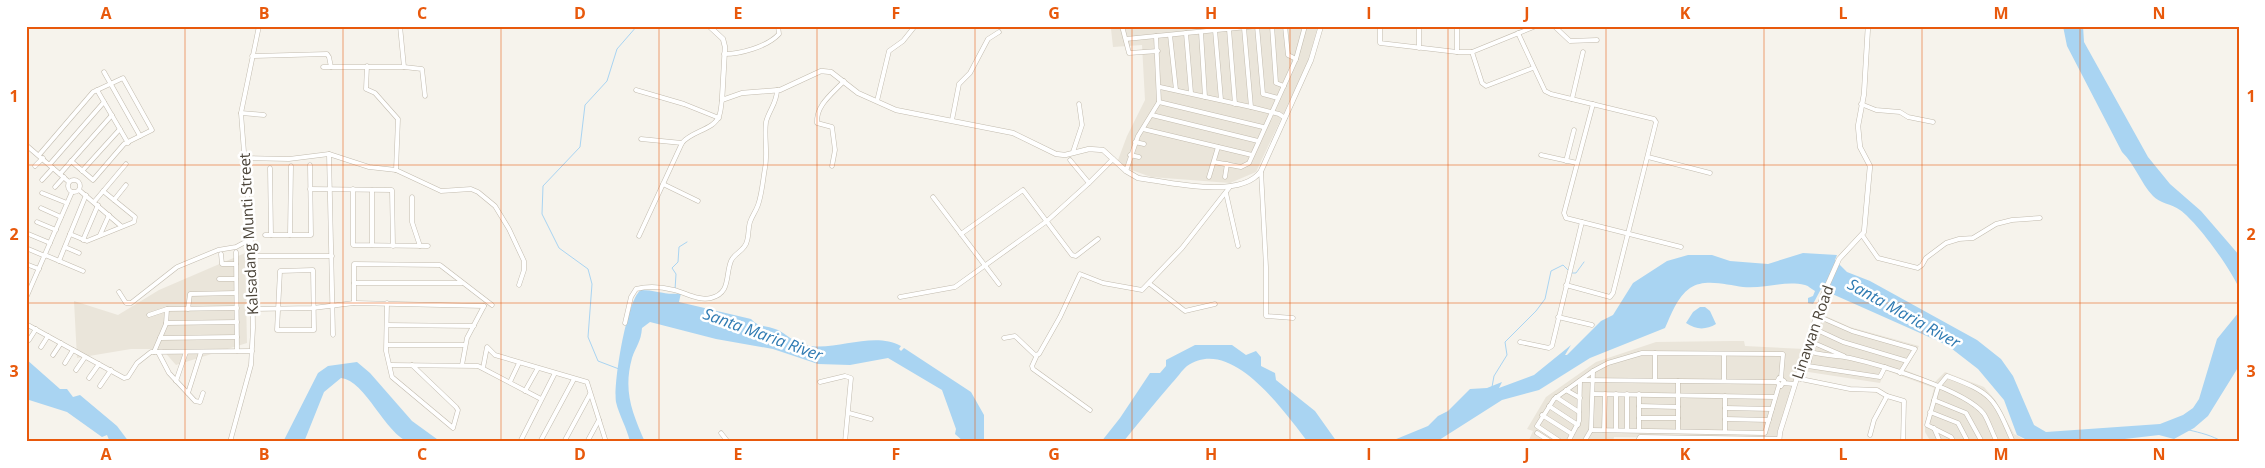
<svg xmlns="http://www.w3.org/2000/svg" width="2265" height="468" viewBox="0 0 2265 468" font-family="'Open Sans',sans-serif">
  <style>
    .residential { fill: #eae5da }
    .water { fill: #a9d4f2 }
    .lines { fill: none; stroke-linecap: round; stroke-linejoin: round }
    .stream { stroke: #a9d4f2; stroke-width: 1 }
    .minor-casing { stroke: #c2bbae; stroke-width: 5 }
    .tertiary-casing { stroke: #c2bbae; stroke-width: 5.5 }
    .minor { stroke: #fff; stroke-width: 4 }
    .tertiary { stroke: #fff; stroke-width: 4.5 }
    .grid { fill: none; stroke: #e8590c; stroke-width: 1; stroke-opacity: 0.55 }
    .labels { text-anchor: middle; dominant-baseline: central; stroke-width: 5; stroke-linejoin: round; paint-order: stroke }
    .street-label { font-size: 15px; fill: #4b4439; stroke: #fff }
    .water-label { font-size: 16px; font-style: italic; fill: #2e7ab2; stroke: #fff }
    .neatline { fill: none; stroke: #e8590c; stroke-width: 2 }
    .grid-label { font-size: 16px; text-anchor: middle; font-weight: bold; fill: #e8590c }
  </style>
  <rect width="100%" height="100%" fill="#f6f3ec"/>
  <g class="residential">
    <path d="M1140,26H1318L1307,64L1256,172L1230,183L1151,177L1126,168L1118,160L1127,136L1145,100L1142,45L1113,47L1111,29Z"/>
    <path d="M245,253L247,343L176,365L162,349H131L77,358L74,301L118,315L159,290Z"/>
    <path d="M1819,313L1850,327L1919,346L1905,370L1935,382L1945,372L1984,387L1995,400L2014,434L2029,442H1931L1925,432V425L1934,388L1885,370L1880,383L1802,371Z"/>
    <path d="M1731,341H1744L1745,346L1805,349L1776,439L1614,437L1613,442H1528L1533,431L1527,429L1546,397L1596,362L1656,342Z"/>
  </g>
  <g class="water">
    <path d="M2063,26H2083L2084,42L2148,157L2170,184L2201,211L2239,255V288C2230,268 2198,223 2180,210C2172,204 2159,203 2153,196C2140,182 2136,166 2122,152L2067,46Z"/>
    <path d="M1803,253L1837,255L1835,260L1847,272L1870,281L1977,340L2001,359L2013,376L2034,425L2046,432L2160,424L2183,415L2193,408L2199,399L2217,339L2239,312V366L2208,416L2194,428L2174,439L2159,435L2099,442H2031L2017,435L2004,400L1978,369L1947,345L1821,289L1813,304L1808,303V298L1813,296L1815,291C1811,289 1809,286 1805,285C1784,280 1765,289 1743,287C1727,285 1705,278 1690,288C1677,297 1671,315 1665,328L1590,358L1539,390L1502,400L1436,442H1389L1428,426L1438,416L1448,411L1470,389L1487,388L1502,382L1499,388L1534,375L1571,345L1565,355H1567L1601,321L1613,315L1633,283L1667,261L1688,255H1712L1730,261L1768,264Z"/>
    <path d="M641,290C656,290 667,296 681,293L679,302L751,319C759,328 767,325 778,330C786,334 793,341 801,344C832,354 871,330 901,346L899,349L901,351L904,348L971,392L984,415V442H964L955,434L956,429L942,390L888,358L850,365L818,364L773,349L716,339L650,322L642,328C641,342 636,346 632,358C623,391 632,412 645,442H630C627,428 619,415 616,402C613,384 627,298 641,290Z"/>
    <path d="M1700,307H1705L1710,311L1716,324C1706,330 1696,330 1686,323L1693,312Z"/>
    <path d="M1195,345H1232L1246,355L1256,351L1261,357V366L1275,373L1276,380L1315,411L1337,442H1308C1284,412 1232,335 1187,366C1182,370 1177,378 1172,383C1155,403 1139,422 1123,442H1101L1120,418L1150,373H1160L1166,366V360Z"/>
    <path d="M26,359L60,389H67L73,397L80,395L117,426L129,442H110L107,435L102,437L67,412L26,399Z"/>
    <path d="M357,362L370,373L412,421L441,442C431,442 418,444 409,442C386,435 365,380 341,378L324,392L304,442H283L318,373L328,366Z"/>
  </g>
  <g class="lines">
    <g class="stream">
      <path d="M675,290L676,274L672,268L678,262L679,247L687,242"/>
      <path d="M619,369L598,361L588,337L592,284L588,269L559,248L542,214L543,186L580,147L585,105L607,81L617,49L637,26"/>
      <path d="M1492,387L1494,376L1507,355L1505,342L1536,311L1545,299L1551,271L1563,265L1571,273H1576L1584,262"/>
      <path d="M2189,430C2201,433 2211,435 2223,442"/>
    </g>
    <g class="minor-casing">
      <g id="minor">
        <path d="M400,26L404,67"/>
        <path d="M1122,26L1129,53L1158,51"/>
        <path d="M1257,26L1263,94L1278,98"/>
        <path d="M1272,26L1276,83L1284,86"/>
        <path d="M1285,26L1288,55L1296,59"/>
        <path d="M1380,26V43L1457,52V26"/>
        <path d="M1419,26V48"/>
        <path d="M1554,26L1570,41L1597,40"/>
        <path d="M1244,28L1251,107"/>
        <path d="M1229,29L1235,104"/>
        <path d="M1215,30L1221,100"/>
        <path d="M1201,32L1205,97"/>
        <path d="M1186,33L1191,93"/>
        <path d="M1518,33L1545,91L1551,94L1654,119L1656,122L1613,293L1610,297L1566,285"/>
        <path d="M1170,35L1176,90"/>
        <path d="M1126,39L1257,26"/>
        <path d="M1457,52H1472L1536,26"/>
        <path d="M1472,52L1482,83L1486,86L1533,68"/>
        <path d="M724,54C740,54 767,47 779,34L778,26"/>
        <path d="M252,56L327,54L329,57L331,67"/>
        <path d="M367,66L366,89L375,93L398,119L396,170"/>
        <path d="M323,67H404L422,69L425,96"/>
        <path d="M104,72L140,136"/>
        <path d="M1160,87L1251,107L1279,114L1285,118"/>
        <path d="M97,90L128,143"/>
        <path d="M636,90L684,104L719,118"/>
        <path d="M1572,99L1583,52"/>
        <path d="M877,101L889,51L903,41L915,26"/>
        <path d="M1159,102L1263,127"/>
        <path d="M1593,104L1564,213L1566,218L1681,247"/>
        <path d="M1861,104L1876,110L1900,112L1908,117L1933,122"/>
        <path d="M241,113L264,115"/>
        <path d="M1152,115L1258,141"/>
        <path d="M952,120L959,84L970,73L988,39L999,32"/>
        <path d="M1143,129L1252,155"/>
        <path d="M641,139L682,143C691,131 714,130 719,116C721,112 721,105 722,100"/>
        <path d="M1135,142L1144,144"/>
        <path d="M26,145L69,182"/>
        <path d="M1073,152L1082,125L1079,104"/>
        <path d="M329,154L333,335"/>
        <path d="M39,155L93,92L123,78L152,130L124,144L93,180L71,161"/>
        <path d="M1130,155L1139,157"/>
        <path d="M1541,155L1577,163"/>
        <path d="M1648,157L1710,173"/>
        <path d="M244,158L289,159L329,154L369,167L396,170L441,191L471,189L478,192L495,206L509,229L524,261V270L519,285"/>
        <path d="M1070,160L1089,183"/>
        <path d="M1566,161L1574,130"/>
        <path d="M1214,162L1241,167L1249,163L1296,59L1305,26"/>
        <path d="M50,164L104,102"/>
        <path d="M35,166L43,158"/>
        <path d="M832,166L835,150L832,127L817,123C816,105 832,94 844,81"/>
        <path d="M270,168L271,235"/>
        <path d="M82,171L120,129"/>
        <path d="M1126,171L1138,136L1159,102L1156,36"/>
        <path d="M1261,171L1266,267V316L1293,318"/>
        <path d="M60,174L112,115"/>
        <path d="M1209,177L1218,147"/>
        <path d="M1225,177L1227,164"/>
        <circle cx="74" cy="186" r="6"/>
        <path d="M42,180L53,168"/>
        <path d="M663,184L698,201"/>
        <path d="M55,187L64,177"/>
        <path d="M310,189L392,190L393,246"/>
        <path d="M353,189V245L428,246"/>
        <path d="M79,190L121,226"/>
        <path d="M372,190V245"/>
        <path d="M42,193L67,203"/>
        <path d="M1226,193L1238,246"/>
        <path d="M412,197V222L420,246"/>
        <path d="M933,197L999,284"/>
        <path d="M114,200L126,185"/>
        <path d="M94,202L126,164"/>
        <path d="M41,208L61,217"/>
        <path d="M37,222L56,230"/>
        <path d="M26,233L50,243"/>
        <path d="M70,234L87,241L134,222L135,217L103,191"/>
        <path d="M961,234L1023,190L1072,255L1076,256L1098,239"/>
        <path d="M100,235L109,215"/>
        <path d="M265,235H311L310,165"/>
        <path d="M290,235L291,166"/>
        <path d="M1862,235L1878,258L1918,268L1922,265L1926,258L1946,243L1959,239L1973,238L1996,224L2012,220L2040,218"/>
        <path d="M639,236L682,143"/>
        <path d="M83,240L98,205"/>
        <path d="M65,247L79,253"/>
        <path d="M26,248L45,256"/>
        <path d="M236,252L237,351"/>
        <path d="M221,254L222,264H236"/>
        <path d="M45,255L83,271"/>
        <path d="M252,256H332"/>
        <path d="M59,261L86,195"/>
        <path d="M26,264L39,269"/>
        <path d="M313,270L314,330H277L280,271Z"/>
        <path d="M219,279H236"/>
        <path d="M354,283H462"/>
        <path d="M1150,284L1185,311L1215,304"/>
        <path d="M119,292L126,303H131L177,267L218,250L236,247L251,239"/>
        <path d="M900,297L955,287L1047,221L1089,183L1113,159"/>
        <path d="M26,298L72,192"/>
        <path d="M354,303V264L440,265L492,305"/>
        <path d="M387,303L386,351L392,377L453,428L458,410L456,407L412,365"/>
        <path d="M188,309L190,294L236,293"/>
        <path d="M253,309L313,308L354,303L484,306"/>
        <path d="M149,315L167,309L237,308"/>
        <path d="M1558,317L1592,325"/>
        <path d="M166,323L237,322"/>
        <path d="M625,323L631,297L636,289C648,286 662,287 674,290C686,293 698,301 711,298C731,293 725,276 731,261C734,253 745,251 747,241C749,235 748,228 750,222C752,216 756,211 758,205C762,194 763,179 765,168C768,153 764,137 766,122C769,110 777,103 777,90"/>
        <path d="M26,324L124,378L128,377L137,363L151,352L252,351"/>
        <path d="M387,325L474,326"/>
        <path d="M1817,330L1843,342L1907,361"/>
        <path d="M160,338L237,337"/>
        <path d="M1004,338L1015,336L1035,355L1039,354L1060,317L1080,274L1103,283L1142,290L1182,248L1229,188"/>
        <path d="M29,340L36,329"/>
        <path d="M1520,342L1549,348L1552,346L1582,222"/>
        <path d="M387,345H464"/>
        <path d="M41,347L48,336"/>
        <path d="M1805,350C1819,356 1835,355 1850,358C1881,365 1966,390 1984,414C1989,422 1992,433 1997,442"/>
        <path d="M154,352L166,324L167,309"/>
        <path d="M158,352L169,373L195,401L200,402L203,393"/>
        <path d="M1811,353L1808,366L1880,377L1885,367"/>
        <path d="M53,355L61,343"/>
        <path d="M1037,355L1032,366L1033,369L1090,410"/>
        <path d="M1844,356L1814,343L1820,317L1852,331L1915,349L1900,373"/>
        <path d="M65,363L73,350"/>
        <path d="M391,365L478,366L541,399"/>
        <path d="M462,365L467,338L484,306"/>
        <path d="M483,368L487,347L495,355L587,382L606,442"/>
        <path d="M76,370L85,357"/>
        <path d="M89,378L99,364"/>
        <path d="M1796,378L1850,389L1877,390L1887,396"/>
        <path d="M1582,380L1777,382L1781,386L1784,381L1779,378L1777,382"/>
        <path d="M1655,380V353"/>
        <path d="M176,381L186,352"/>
        <path d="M1724,381V354"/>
        <path d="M510,382L519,363"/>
        <path d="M820,382L845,376L851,378L845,442"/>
        <path d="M1784,383L1794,384"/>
        <path d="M100,386L111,370"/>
        <path d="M1566,390L1580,398"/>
        <path d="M525,391L538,368"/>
        <path d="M188,393L201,352"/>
        <path d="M1593,394L1775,397"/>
        <path d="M1725,396V431"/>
        <path d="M1556,397L1579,412"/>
        <path d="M1934,400L1966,413L1982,442"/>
        <path d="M1549,406L1578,425"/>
        <path d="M1639,406L1678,407"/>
        <path d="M1725,408L1772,409"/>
        <path d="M1930,412L1958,423L1968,442"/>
        <path d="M849,413L871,419"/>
        <path d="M1542,415L1572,434"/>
        <path d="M1639,418H1678"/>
        <path d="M1725,419L1769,420"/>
        <path d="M1934,428L1940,442"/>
        <path d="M1591,430L1765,433L1779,385"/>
        <path d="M1604,430L1605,394"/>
        <path d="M1616,430V394"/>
        <path d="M1627,430V394"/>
        <path d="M1639,430V394"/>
        <path d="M1678,431V381"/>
        <path d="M721,433L728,442"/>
        <path d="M1537,433L1551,442"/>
        <path d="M1870,435L1874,420L1887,396L1904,401L1903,442"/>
        <path d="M230,442L251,365L253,328L252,256L241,113L259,26"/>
        <path d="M520,442L555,373"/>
        <path d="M540,442L574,379"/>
        <path d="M564,442L590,394"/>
        <path d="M587,442L599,420"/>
        <path d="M1561,442L1537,426L1554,399L1593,371L1608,363L1642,353L1783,354L1781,378"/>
        <path d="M1568,442L1579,421L1580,381"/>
        <path d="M1584,442L1591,430L1593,371"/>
        <path d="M1637,442L1640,437L1779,439"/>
        <path d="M1954,442L1951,437L1927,425L1938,387L1947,376C1993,393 1994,398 2013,442"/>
      </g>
    </g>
    <g class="tertiary-casing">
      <g id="tertiary">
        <path d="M709,26L723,39L725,47L722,100L742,93L780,90L821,71L831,72L858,93L896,110L1013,133L1056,154L1065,155L1089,149L1103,150L1126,171L1138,178C1168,182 1241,200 1261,171L1311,60L1321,26"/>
        <path d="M1779,442L1780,432L1823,295L1839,259L1864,232L1870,166L1860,147L1858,126L1864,94L1868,26"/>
      </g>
    </g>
    <use href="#minor" class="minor"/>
    <use href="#tertiary" class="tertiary"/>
  </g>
  <path class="grid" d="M185,26V442M343,26V442M501,26V442M659,26V442M817,26V442M975,26V442M1132,26V442M1290,26V442M1448,26V442M1606,26V442M1764,26V442M1922,26V442M2080,26V442M26,165H2239M26,303H2239"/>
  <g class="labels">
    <g class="street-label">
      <text transform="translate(248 234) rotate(-93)">Kalsadang Munti Street</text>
      <text transform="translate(1812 332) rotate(-71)">Linawan Road</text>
    </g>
    <g class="water-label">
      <text transform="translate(1904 313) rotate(29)">Santa Maria River</text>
      <text transform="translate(763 334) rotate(20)">Santa Maria River</text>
    </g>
  </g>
  <rect width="2265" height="468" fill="none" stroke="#ffffff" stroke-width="55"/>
  <rect x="28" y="28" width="2210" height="412" class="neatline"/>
  <g class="grid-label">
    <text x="106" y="19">A</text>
    <text x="264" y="19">B</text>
    <text x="422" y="19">C</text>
    <text x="580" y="19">D</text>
    <text x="738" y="19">E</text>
    <text x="896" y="19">F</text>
    <text x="1054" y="19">G</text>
    <text x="1211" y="19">H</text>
    <text x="1369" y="19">I</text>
    <text x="1527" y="19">J</text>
    <text x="1685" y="19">K</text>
    <text x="1843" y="19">L</text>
    <text x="2001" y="19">M</text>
    <text x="2159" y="19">N</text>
    <text x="14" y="102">1</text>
    <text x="2251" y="102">1</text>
    <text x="14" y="240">2</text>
    <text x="2251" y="240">2</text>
    <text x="14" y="377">3</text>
    <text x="2251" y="377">3</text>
    <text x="106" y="460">A</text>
    <text x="264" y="460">B</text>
    <text x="422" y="460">C</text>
    <text x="580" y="460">D</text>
    <text x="738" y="460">E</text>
    <text x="896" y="460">F</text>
    <text x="1054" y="460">G</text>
    <text x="1211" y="460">H</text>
    <text x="1369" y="460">I</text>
    <text x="1527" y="460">J</text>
    <text x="1685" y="460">K</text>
    <text x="1843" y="460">L</text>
    <text x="2001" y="460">M</text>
    <text x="2159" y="460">N</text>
  </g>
</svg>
